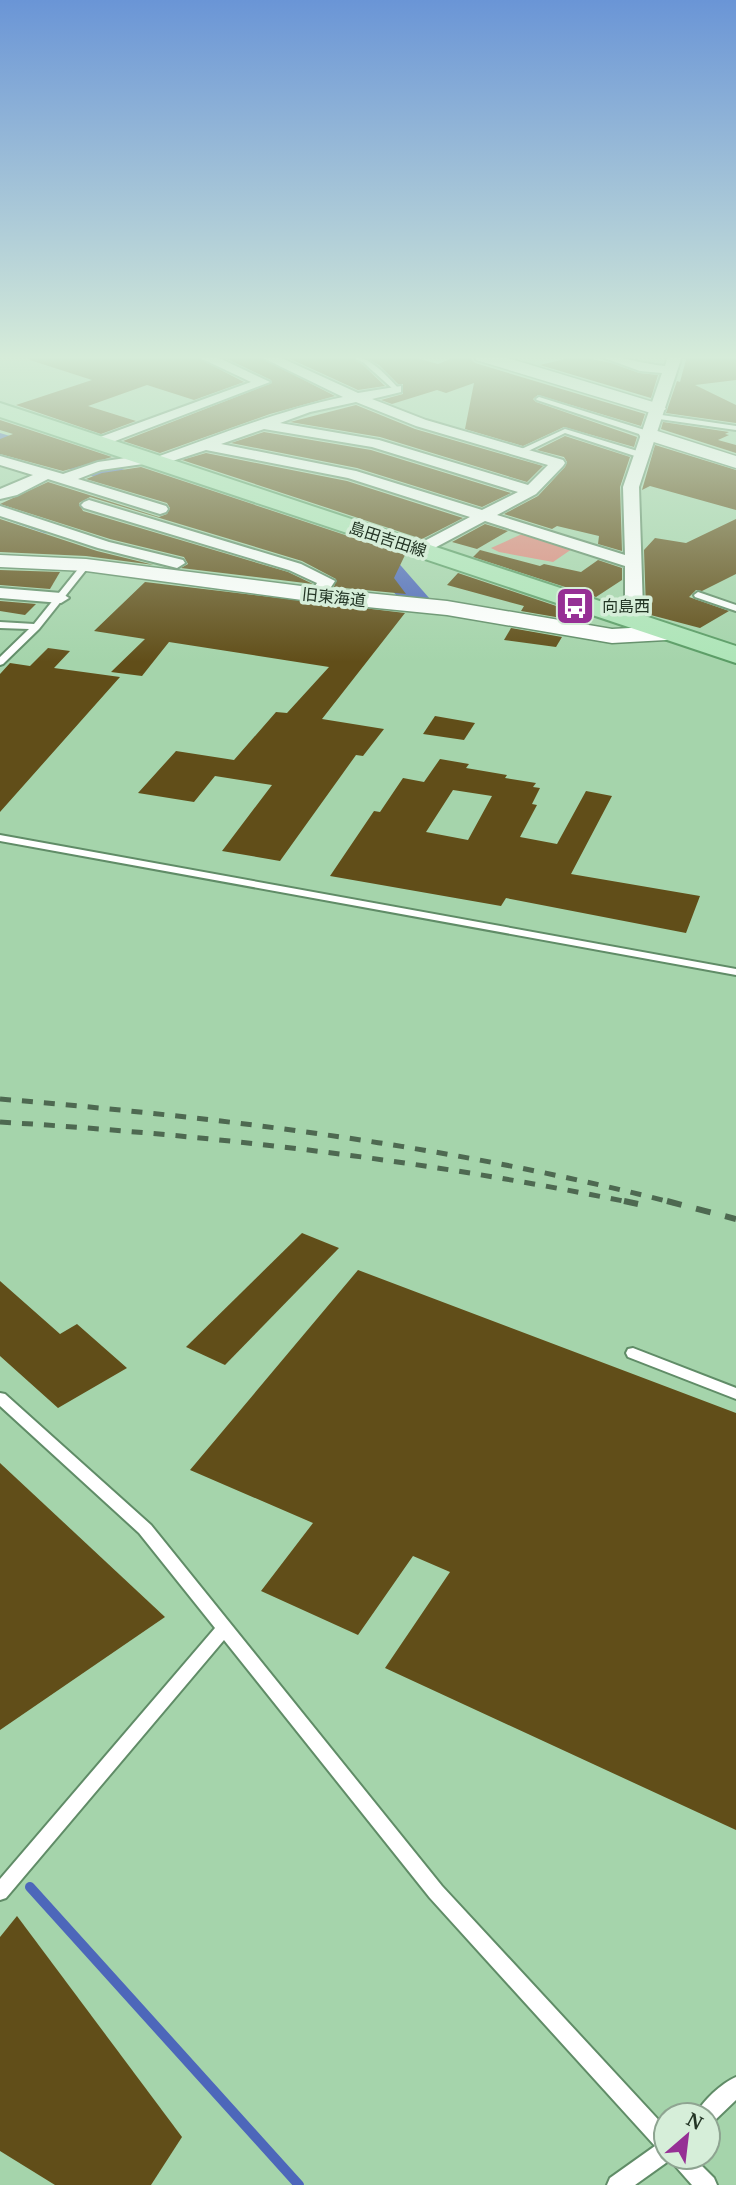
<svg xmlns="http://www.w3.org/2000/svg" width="736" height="2185" viewBox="0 0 736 2185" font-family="'Noto Serif','Noto Sans JP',serif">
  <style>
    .green { fill: #de857a }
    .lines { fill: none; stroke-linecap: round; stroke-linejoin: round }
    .stream-far1 { stroke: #4d67ba; stroke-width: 4.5 }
    .stream { stroke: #4d67ba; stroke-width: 10 }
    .river { fill: #4d67ba; fill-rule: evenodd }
    .building { fill: #614e19; fill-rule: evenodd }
    .service-casing { stroke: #608c67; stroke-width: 4 }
    .minor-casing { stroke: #608c67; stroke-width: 4 }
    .tertiary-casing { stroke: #608c67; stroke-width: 3 }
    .primary-casing { stroke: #5a9c65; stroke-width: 4 }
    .service { fill: #fff; fill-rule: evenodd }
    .minor { fill: #fff; fill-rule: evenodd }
    .tertiary { fill: #fff; fill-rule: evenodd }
    .primary { fill: #aee5b8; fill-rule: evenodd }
    .rail-far1 { stroke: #4e6951; stroke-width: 5; stroke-dasharray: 11 11; stroke-linecap: butt }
    .rail { stroke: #4e6951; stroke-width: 6; stroke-dasharray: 15 15; stroke-linecap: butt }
    .labels { text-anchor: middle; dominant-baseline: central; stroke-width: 7; stroke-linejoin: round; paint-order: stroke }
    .far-street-label { font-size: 16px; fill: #233525; stroke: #d6eed9 }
    .far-poi-label { font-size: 16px; fill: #233525; stroke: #d6eed9; text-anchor: start }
  </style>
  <rect width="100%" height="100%" fill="#a5d4ab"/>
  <path class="green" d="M522,534L572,549L553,562L499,552L491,548Z"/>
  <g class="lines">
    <path class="stream-far1" d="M0,515L46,531"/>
    <path class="stream" d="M30,1887L299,2185"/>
    <g class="river">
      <path d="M0,433L169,483L173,489L169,495L160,497L0,448Z"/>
      <path d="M348,540L395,559L430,599L425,605L415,608L405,605L375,571L338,554L334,548L338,542Z"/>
    </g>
  </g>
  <g class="building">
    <path d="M31,356H194L244,382L194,400L147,385L88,406L136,421L101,434L16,405L92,380L30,360Z"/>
    <path d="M221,356H257L335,396L270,414L160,453L123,441L272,383L271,380Z"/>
    <path d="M284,356H348L363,365L385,386L358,390Z"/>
    <path d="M363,356H409L438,364L457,356H467L475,363L645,414L641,426L538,395L533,399L536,402L637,437L634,447L564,427L523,446L465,429L474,383L446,393L437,390L392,404L381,400L403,394V384H398L379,365Z"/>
    <path d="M577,356L611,363L639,373L658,375L651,398L540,365Z"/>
    <path d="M687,356H736V380L695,385L736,405V423L666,413L677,381L680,382Z"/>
    <path d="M356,405L415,429L543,466L527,482L380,437L290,422Z"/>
    <path d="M0,420L112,457L63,471L0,454V439L13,434L0,430Z"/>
    <path d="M663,422L729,432L725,434L729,435L718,440L736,445V453L661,429Z"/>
    <path d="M264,432L371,450L511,493L482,507L357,468L231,443Z"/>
    <path d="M565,436L630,457L620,487L622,551L598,544L599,536L557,526L552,529L504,514L538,496L565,467L567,462L564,457L537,450Z"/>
    <path d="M655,445L736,470V510L650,486L642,490Z"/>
    <path d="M206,453L347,481L463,518L422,539L182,460Z"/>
    <path d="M141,467L405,555L394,578L406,594L334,587L336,579L302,561L90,497L79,503L83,511L288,572L313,584L181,568L188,564L184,557L110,539L0,504L48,482L159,517L167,514L170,508L167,503L86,479L102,473Z"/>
    <path d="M0,519L97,551L154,565L86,556L0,552Z"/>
    <path d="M736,519V574L702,591L696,590L689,597L729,611L700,628L643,613L646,609L644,550L655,538L686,543Z"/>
    <path d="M485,524L508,531L477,549L452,542Z"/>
    <path d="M480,550L540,566L544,564L581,572L598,560L622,568V580L596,597L473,557Z"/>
    <path d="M0,570L60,572L50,589L0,585Z"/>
    <path d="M458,573L577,613L573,620L521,611L524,606L447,585Z"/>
    <path d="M145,582L405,613L322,719L384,729L363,756L356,755L280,861L222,851L272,785L215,776L194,802L138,793L176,751L234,760L276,712L287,713L329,667L169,642L142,676L111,672L145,639L94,631Z"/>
    <path d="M0,601L36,604L25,615L0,611Z"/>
    <path d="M511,628L562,637L556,647L504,640Z"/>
    <path d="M48,648L70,651L54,668L120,677L0,812V674L10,663L30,666Z"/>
    <path d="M435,716L475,723L464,740L423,734Z"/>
    <path d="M440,759L469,764L466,768L507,775L505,778L536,783L533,787L540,788L532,804L537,805L520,837L557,844L586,791L612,796L571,874L700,896L686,933L506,898L501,906L330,876L374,811L380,812L403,778L424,782ZM453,790L492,796L468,840L426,832Z"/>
    <path d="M302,1233L339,1248L225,1365L186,1347Z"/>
    <path d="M358,1270L736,1413V1830L385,1668L450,1572L413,1556L358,1635L261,1591L313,1523L190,1470Z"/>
    <path d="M0,1281L60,1334L77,1324L127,1368L58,1408L0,1356Z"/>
    <path d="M0,1463L165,1617L0,1730Z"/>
    <path d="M17,1916L182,2137L151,2185H55L0,2151V1937Z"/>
  </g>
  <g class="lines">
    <g class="service-casing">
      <g id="service">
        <path d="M350,356C370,356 386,375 399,389L394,390L364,363Z"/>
        <path d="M539,397L651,432L652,434L645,436L537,400L536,399Z"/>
        <path d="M655,414L736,426V430L652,418V414Z"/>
        <path d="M565,429L644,453L645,455L638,457L565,433L522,454L515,452Z"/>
        <path d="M83,563L90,565L39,629L3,664L0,665V657L29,629L0,628V622L34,624Z"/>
        <path d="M698,592L736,605V611L695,597L694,595Z"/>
        <path d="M0,835L736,969V975L0,841Z"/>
        <path d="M633,1348L736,1388V1399L628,1357L626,1353L628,1349Z"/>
        <path d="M0,1393L5,1394L151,1525L442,1886L666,2128V2157H693L714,2178L717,2185H692L670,2160L635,2185H607L610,2178L655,2146L430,1898L224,1640L6,1898L0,1900V1879L215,1628L139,1533L0,1406Z"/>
        <path d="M736,2077V2100L713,2122L708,2124V2115H696C702,2101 722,2083 736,2077Z"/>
      </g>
    </g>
    <g class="minor-casing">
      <g id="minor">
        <path d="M196,356H215L270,382L102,446H92L90,443L92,440L251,382Z"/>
        <path d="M259,356H277L358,393L401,386V392L372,399L426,420L563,460L565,463L563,466L536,494L497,515L625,555L623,487L662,373L640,371L599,356C622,356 642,364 665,366L668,356H682L639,487L643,609L629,622H617L614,618L625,607V566L485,521L425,553H413L411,550L413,547L470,517L348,478L206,450L157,466L150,463L101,470L78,479L166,506L168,509L166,512L160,514L48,479L17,495L0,499V489L33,475L0,465V456L63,474L98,462L147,455L154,458C217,436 277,411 343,397ZM356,402L416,426L548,465L528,485L379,440L280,423L310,412ZM264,429L372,447L518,492L482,510L356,471L221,444Z"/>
        <path d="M89,500L301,564L335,581L323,599H311L309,595L317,583L289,570L84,508L81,505L84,502Z"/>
        <path d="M0,506L109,542L183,560L185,563L177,568L98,548L0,516Z"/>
        <path d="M0,588L61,593L69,598L61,603L0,598Z"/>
      </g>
    </g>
    <g class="tertiary-casing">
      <g id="tertiary">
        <path d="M474,356H501L663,405L666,409L657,414L651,413L476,360Z"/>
        <path d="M648,428L736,456V468L641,438L639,434Z"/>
        <path d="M0,555L86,559L317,588L447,601L612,629L666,626L674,628L677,633L674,638L666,640L612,643L447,615L317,602L86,571L0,567Z"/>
      </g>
    </g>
    <g class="primary-casing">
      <path id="primary" d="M0,403L736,646V663L0,417Z"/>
    </g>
    <use href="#service" class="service"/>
    <use href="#minor" class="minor"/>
    <use href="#tertiary" class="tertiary"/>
    <use href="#primary" class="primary"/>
    <g class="rail-far1">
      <path d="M0,1099C227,1118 453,1146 674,1203"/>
      <path d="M0,1122C213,1135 424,1160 633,1203"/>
    </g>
    <g class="rail">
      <path d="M624,1201L638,1204"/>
      <path d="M667,1201L736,1219"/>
    </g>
  </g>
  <linearGradient id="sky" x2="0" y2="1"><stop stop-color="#6a95d6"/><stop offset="0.54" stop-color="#d6ecd9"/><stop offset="1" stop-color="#d6ecd9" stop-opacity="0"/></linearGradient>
  <rect width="736" height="662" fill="url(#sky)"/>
  <defs>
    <g id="bus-square" transform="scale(2.0125)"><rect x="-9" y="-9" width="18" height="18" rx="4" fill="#963095" stroke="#d6eed9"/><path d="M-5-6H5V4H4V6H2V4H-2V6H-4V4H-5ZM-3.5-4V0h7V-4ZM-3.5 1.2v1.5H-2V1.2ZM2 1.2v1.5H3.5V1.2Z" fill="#fff"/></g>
  </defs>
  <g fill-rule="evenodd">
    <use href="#bus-square" x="575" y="606"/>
  </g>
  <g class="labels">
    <g class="far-street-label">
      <text transform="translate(388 539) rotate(18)">島田吉田線</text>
      <text transform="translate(334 597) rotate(6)">旧東海道</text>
    </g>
    <g class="far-poi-label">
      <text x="602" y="606">向島西</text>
    </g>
  </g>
  <g transform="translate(687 2136) rotate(28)"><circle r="33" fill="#d6eed9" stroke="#8ea491" stroke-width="2"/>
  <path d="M0-5L12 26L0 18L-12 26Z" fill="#963095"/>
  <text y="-10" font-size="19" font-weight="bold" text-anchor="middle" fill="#233525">N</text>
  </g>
</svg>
